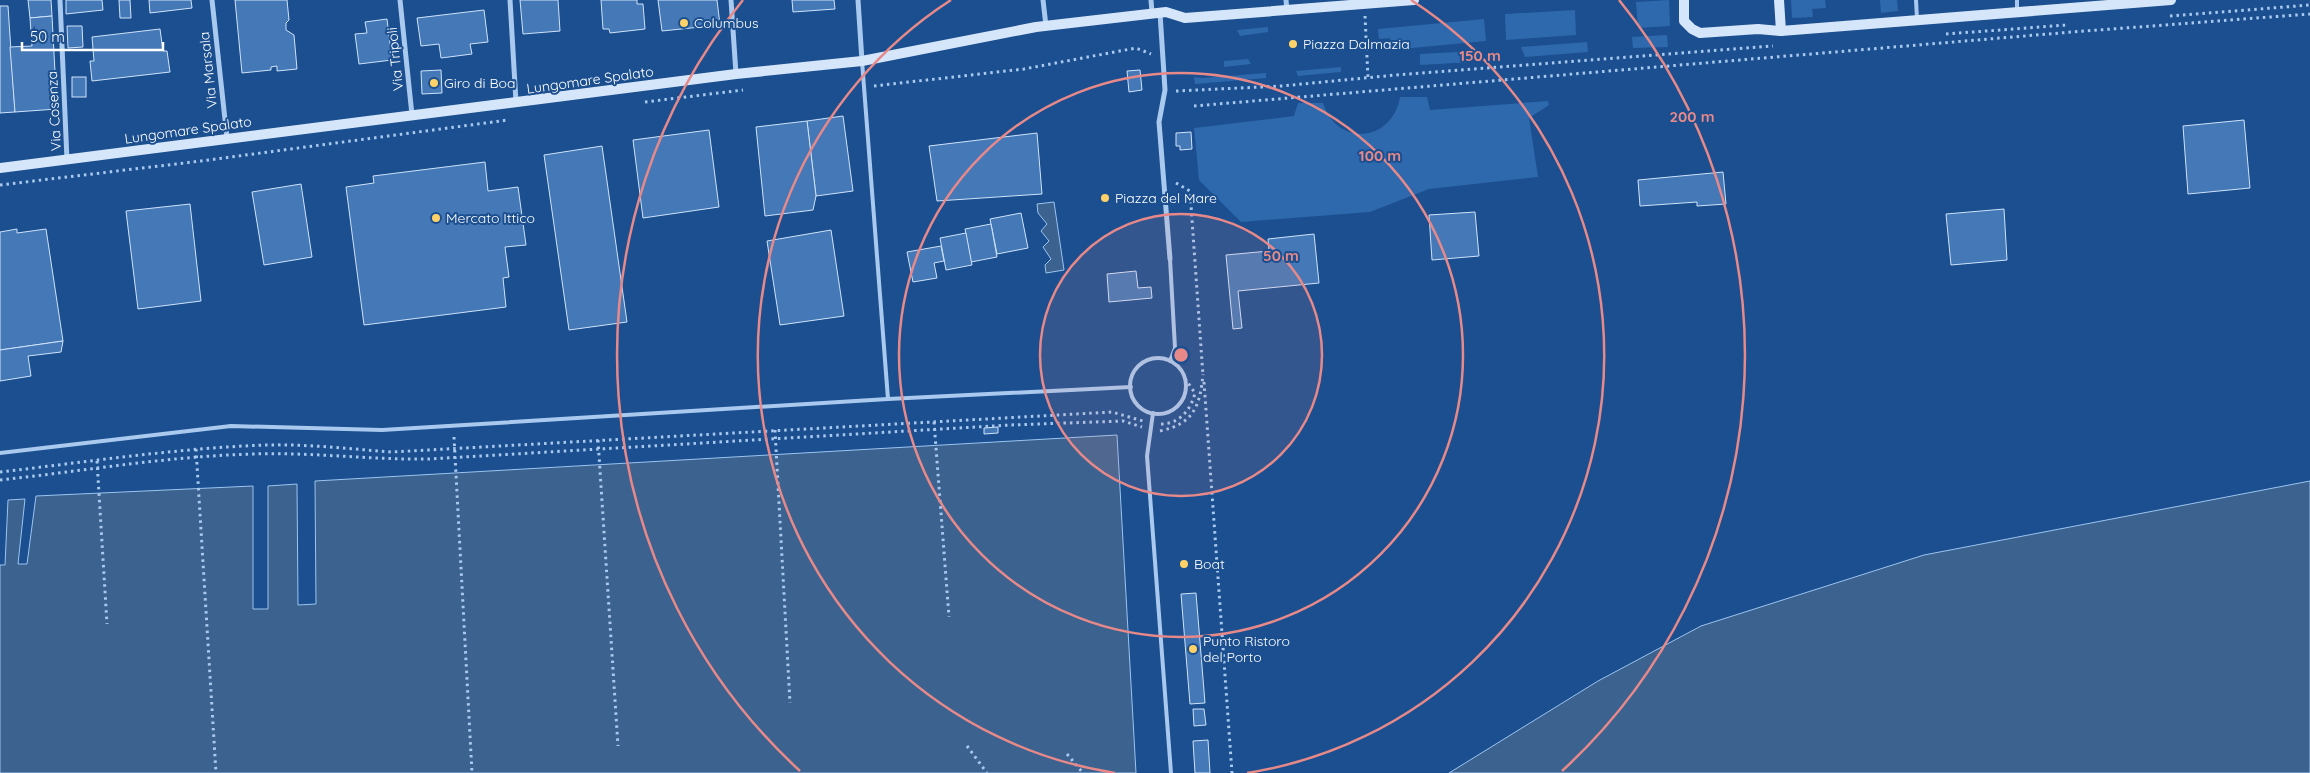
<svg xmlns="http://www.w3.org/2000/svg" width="2310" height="773" viewBox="0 0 2310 773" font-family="Quicksand,sans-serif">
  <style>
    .green { fill: #2e69ad }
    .water { fill: #3c6290; stroke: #9cc4f0 }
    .building { fill: #4478b7; stroke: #cfe3fa }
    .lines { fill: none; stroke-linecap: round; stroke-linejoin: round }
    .path { stroke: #a9c9ee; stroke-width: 3; stroke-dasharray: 2.5 4; stroke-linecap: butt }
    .lane { stroke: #a9c9ee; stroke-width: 4 }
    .street { stroke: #a9c9ee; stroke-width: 5 }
    .secondary { stroke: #d6e6fa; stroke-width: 10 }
    .ring { fill: none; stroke: #e88989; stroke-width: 2.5 }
    .poi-dot { fill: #ffd166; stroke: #1b4f8f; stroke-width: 2 }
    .labels { text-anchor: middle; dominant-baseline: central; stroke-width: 4; stroke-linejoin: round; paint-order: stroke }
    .poi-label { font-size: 14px; fill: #fff; stroke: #1b4f8f; text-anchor: start }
    .street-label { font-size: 14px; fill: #fff; stroke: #1b4f8f }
    .centre { fill: #e88989; stroke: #1b4f8f; stroke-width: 2.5 }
    .ring-label { font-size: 15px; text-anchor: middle; font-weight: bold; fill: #e88989; stroke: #1b4f8f; stroke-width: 4; stroke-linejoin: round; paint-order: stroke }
  </style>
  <rect width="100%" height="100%" fill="#1b4f8f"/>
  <g class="green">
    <path d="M1669,0L1670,26L1638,28L1636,2Z"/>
    <path d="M1791,0H1825L1826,8L1812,9L1813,17L1792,18Z"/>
    <path d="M1880,0H1897L1898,11L1881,13Z"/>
    <path d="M1575,10L1576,35L1506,40L1505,14Z"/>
    <path d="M1484,19L1486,41L1391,50L1390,38L1379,39L1378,29Z"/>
    <path d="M1268,27V32L1240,36L1237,30Z"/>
    <path d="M1667,35L1668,47L1633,48L1632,37Z"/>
    <path d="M1587,42L1588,52L1525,57L1521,47Z"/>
    <path d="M1475,51L1472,62L1420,65V54Z"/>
    <path d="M1248,59L1251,64L1224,67V61Z"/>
    <path d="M1341,67V72L1298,76L1296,71Z"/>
    <path d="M1266,73V78L1195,84L1194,77L1202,78Z"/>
    <path d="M1400,97H1427L1430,110L1548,101L1549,105L1529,118L1538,177L1429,189L1370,212L1241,222L1199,180L1194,128L1294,116L1298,103H1323C1337,147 1392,143 1400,97Z"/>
  </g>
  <g class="water">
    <path d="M1054,202L1064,270L1046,273L1045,265L1051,259L1043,247L1049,241L1041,231L1047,224L1038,213L1037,204Z"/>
    <path d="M1117,435L1136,773H0V565H5L8,500L25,499L18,564H27L36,496L253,486V609H268V486L297,484L298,605L316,604L315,481Z"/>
    <path d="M2310,481V773H1449L1598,681L1701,626L1924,555Z"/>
  </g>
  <g class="building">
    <path d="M28,0H51L52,16L30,18Z"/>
    <path d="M66,0H102L103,10L66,14Z"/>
    <path d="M119,0H130L131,18H120Z"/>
    <path d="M149,0H191L192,8L150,13Z"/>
    <path d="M235,0H287L289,20L286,23V30L294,35L297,69L277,71V66L271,67V70L242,73Z"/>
    <path d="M520,0H558L560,31L523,34Z"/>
    <path d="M601,0H637V4H643L645,29L610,33L609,29H603Z"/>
    <path d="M658,0H717L720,25L662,31Z"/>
    <path d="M792,0H834L835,9L793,12Z"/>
    <path d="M0,6H8L15,112L0,113Z"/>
    <path d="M484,10L488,42L470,44L472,54L441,58L439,44L421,46L417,18Z"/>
    <path d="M52,16L57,109L15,112L10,47L32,46L30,18Z"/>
    <path d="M387,19L392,60L359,64L355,34L367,33L365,22Z"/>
    <path d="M67,26H82L83,47L68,48Z"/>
    <path d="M160,29L163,51H167L170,72L92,81L90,61H94L92,37Z"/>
    <path d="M441,70L442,93L422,94L421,71Z"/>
    <path d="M1140,70L1142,90L1129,92L1127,71Z"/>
    <rect x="72" y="77" width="14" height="20"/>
    <path d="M843,116L853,191L816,196L807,121Z"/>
    <path d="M2244,120L2250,188L2188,194L2183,126Z"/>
    <path d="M807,121L816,196L813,210L765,216L756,127Z"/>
    <path d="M709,130L719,207L643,218L633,140Z"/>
    <path d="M1191,132L1192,149L1180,150V146H1176V133Z"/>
    <path d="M1037,133L1042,194L937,201L929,146Z"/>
    <path d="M602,146L627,322L569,330L544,155Z"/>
    <path d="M485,162L488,191L518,187L526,245L505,247L509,277L503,278L506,307L364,325L346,187L374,183L373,176Z"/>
    <path d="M1723,172L1726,204L1697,206V202L1640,206L1638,180Z"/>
    <path d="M301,184L312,257L264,265L252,192Z"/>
    <path d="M190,204L201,301L138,309L126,211Z"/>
    <path d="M2004,209L2007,260L1951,265L1946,214Z"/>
    <path d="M1475,212L1479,256L1432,260L1429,215Z"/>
    <path d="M1021,213L1028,248L997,254L990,219Z"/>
    <path d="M991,224L997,257L971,262L965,229Z"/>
    <path d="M17,229V233L46,229L63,341L0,350V232Z"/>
    <path d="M831,230L844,316L780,325L767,241Z"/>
    <path d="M966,233L972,265L946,270L940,238Z"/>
    <path d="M1314,234L1319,283L1238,291L1242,328L1233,329L1226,255L1269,251L1268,239Z"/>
    <path d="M941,246L944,261L934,263L937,278L913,282L907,252Z"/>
    <path d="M1136,271L1138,288L1151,287L1152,298L1109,302L1107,274Z"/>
    <path d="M63,341L61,352L28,356L31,376L0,381V350Z"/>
    <path d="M998,427V433L984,434V428Z"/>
    <path d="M1196,593L1205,703L1190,704L1181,594Z"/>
    <path d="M1193,709H1204L1206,725L1194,726Z"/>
    <path d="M1208,740L1210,773H1195L1193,741Z"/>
  </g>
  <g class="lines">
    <g class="path">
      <path d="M1365,16L1368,78"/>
      <path d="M2170,16L2310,5"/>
      <path d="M1946,34L2067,25"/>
      <path d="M874,86L1024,69L1136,48L1151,54"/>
      <path d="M1176,91L1282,86L1396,75L1773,46"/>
      <path d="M645,102L743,90"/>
      <path d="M1194,106L2072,32L2310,14"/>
      <path d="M1176,183L1190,191L1203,376"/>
      <path d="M0,185L201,161L508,120"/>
      <path d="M1204,382L1232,773"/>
      <path d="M934,422L949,617"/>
      <path d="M1161,424C1179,424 1191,410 1195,393L1184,377"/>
      <path d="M775,430L790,703"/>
      <path d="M1160,431C1193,424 1200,407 1203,374"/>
      <path d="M454,437L472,773"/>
      <path d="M598,440L618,746"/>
      <path d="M196,449L216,773"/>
      <path d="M97,461L107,624"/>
      <path d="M0,472C87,462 178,448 266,445C308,444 350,449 392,452L1112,412L1143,421"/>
      <path d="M0,480C84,471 169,456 254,454C312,452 370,460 429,459L1010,425L1123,421L1142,427"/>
      <path d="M967,746L987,773"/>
      <path d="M1067,754L1083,773"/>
    </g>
    <g class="lane">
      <path d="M1916,0L1917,19"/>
      <path d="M2017,0V11"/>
      <path d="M862,61L888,399"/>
      <path d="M1170,259L1175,348L1170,361"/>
      <circle cx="1158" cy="386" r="28"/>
      <path d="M1153,413L1147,456L1171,773"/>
      <path d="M0,453L231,426L382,430L888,399L1131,387"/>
    </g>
    <g class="street">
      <path d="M60,0L67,160"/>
      <path d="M212,0L227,138"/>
      <path d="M400,0L412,115"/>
      <path d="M510,0L516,102"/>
      <path d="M731,0L736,74"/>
      <path d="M858,0L862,61"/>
      <path d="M1043,0L1046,26"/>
      <path d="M1151,0L1152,13"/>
      <path d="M1286,0L1287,11"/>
      <path d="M1160,13L1165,90L1159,122L1170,259"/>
    </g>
    <g class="secondary">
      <path d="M1684,0V21L1692,29L1700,33L1758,29L1781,31L2171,0"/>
      <path d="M1779,0L1781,31"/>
      <path d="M0,168L736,74L862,61L1036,27L1166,12L1185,18L1414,0"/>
    </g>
  </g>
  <circle cx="1181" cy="355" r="141" fill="#e88989" fill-opacity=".12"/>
  <g class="ring">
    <circle cx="1181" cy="355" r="141"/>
    <circle cx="1181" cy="355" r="282"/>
    <path d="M1115 773A423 423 0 0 1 951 0M1411 0A423 423 0 0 1 1247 773"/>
    <path d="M800 771A564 564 0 0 1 743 0M1619 0A564 564 0 0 1 1562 771"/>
  </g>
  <g class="poi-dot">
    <circle cx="684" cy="23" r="5"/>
    <circle cx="1293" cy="44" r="5"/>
    <circle cx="434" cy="83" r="5"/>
    <circle cx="1105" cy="198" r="5"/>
    <circle cx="436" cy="218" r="5"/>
    <circle cx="1184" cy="564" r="5"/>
    <circle cx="1193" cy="649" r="5"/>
  </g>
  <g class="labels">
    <g class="poi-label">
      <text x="694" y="23">Columbus</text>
      <text x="1303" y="44">Piazza Dalmazia</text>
      <text x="444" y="83">Giro di Boa</text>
      <text x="1115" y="198">Piazza del Mare</text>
      <text x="446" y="218">Mercato Ittico</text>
      <text x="1194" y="564">Boat</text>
      <text x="1203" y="641">Punto Ristoro<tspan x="1203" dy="16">del Porto</tspan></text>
    </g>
    <g class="street-label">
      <text transform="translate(395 59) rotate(-96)">Via Tripoli</text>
      <text transform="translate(208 70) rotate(-96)">Via Marsala</text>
      <text transform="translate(590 80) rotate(-8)">Lungomare Spalato</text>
      <text transform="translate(54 111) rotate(-93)">Via Cosenza</text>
      <text transform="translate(188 130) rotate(-8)">Lungomare Spalato</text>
    </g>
  </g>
  <circle cx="1181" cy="355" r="8" class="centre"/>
  <g class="ring-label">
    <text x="1480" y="61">150 m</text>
    <text x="1692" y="122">200 m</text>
    <text x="1380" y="161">100 m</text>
    <text x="1281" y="261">50 m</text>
  </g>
  <path d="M22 42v8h141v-8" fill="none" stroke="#ffffff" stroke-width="2.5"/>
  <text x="30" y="42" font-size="15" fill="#ffffff" stroke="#1b4f8f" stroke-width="4" paint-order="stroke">50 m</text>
</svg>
